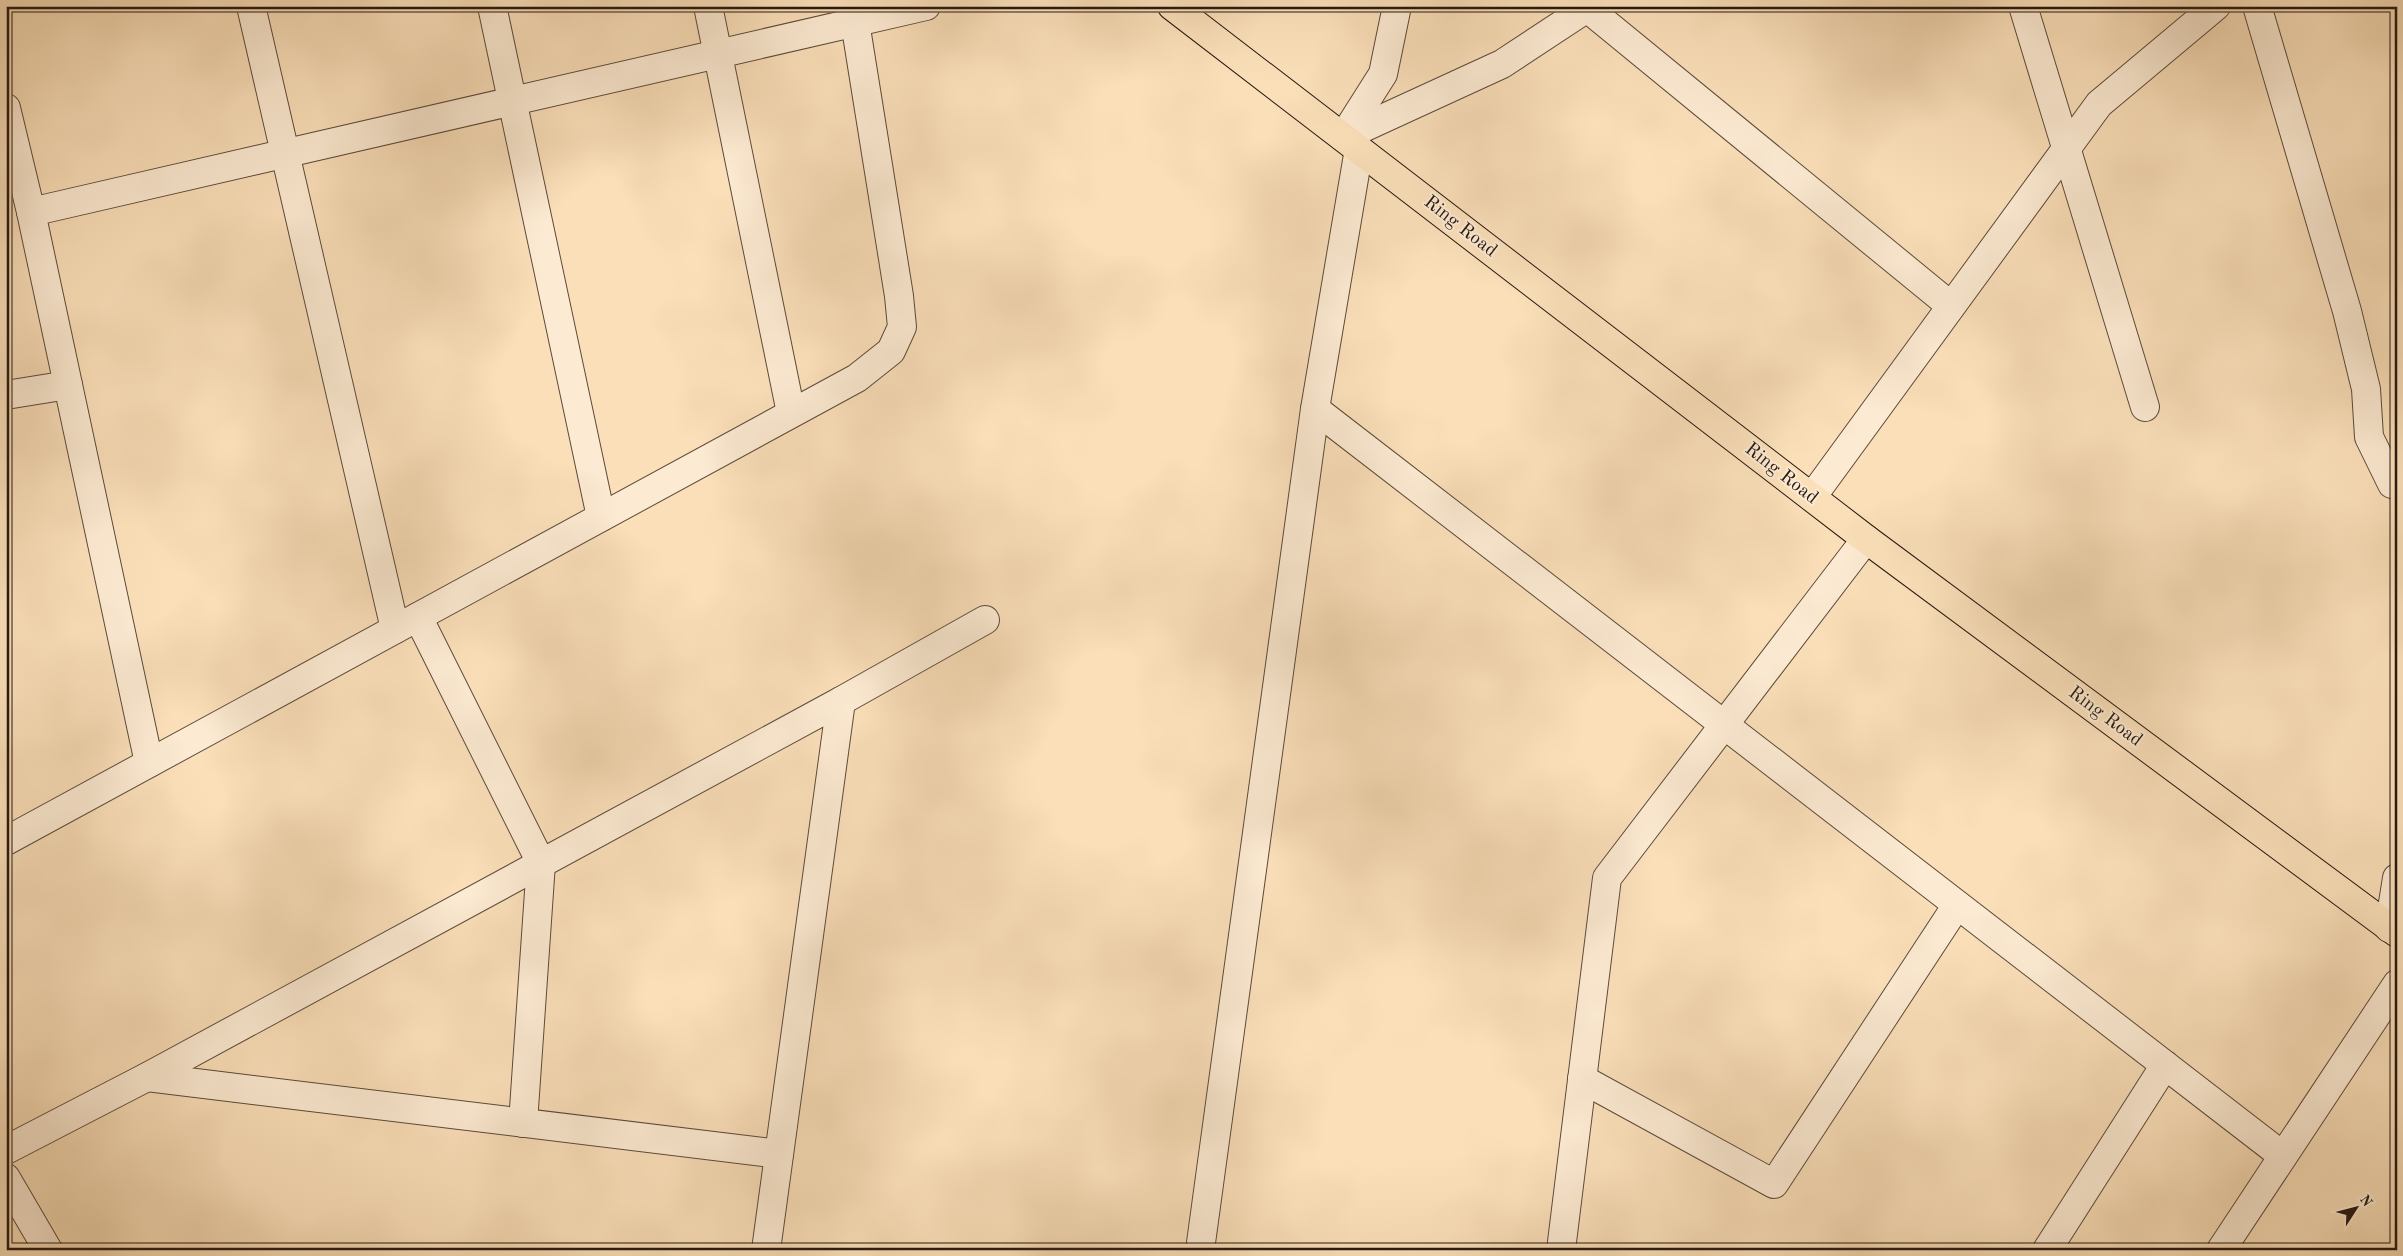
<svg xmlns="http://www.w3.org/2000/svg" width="2403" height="1256" viewBox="0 0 2403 1256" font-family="'Old Standard TT',serif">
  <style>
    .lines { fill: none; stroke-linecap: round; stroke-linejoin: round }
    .street-casing { stroke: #5c4a3b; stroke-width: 30 }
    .highway-casing { stroke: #271911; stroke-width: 30 }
    .street { stroke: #fcead2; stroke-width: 28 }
    .highway { stroke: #fadfb9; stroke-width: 28 }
    .labels { text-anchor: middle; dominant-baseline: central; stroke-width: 4; stroke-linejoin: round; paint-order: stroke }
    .street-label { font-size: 19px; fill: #271911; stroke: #fcead2 }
  </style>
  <rect width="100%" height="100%" fill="#fadfb9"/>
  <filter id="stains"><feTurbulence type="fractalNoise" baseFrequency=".004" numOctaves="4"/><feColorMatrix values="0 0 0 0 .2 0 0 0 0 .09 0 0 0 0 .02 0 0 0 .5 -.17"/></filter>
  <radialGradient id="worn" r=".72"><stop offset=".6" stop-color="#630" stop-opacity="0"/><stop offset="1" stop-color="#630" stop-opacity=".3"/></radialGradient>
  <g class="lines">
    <g class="street-casing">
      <g id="street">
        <path d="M251,6L395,629"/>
        <path d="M492,6L601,517"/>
        <path d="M708,6L791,413"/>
        <path d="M2023,6L2145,407"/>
        <path d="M2257,6L2347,311L2366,389L2369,437L2392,484L2397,485"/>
        <path d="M1587,8L1951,306"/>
        <path d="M6,108L31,212L149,763"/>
        <path d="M1343,137L1502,64L1590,6"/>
        <path d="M1343,137L1383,74L1397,6"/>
        <path d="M31,212L926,6"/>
        <path d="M6,395L68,385"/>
        <path d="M1315,409L2283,1156"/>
        <path d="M1812,497L2099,104L2216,6"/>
        <path d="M418,617L541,863L523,1123"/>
        <path d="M841,701L985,620"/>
        <path d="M6,841L857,378L891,351L902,327L899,296L855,22"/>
        <path d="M2389,928L2397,878"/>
        <path d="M147,1077L779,1154"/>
        <path d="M1582,1079L1774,1184L1957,905"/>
        <path d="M6,1150L147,1077L841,701L766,1250"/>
        <path d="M6,1178L48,1250"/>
        <path d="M1200,1250L1315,409L1359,149"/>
        <path d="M1561,1250L1607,878L1866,539"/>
        <path d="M2047,1250L2165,1065"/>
        <path d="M2221,1250L2397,984"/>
      </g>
    </g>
    <g class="highway-casing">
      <path id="highway" d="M1172,6L1866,539L2397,933"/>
    </g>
    <use href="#street" class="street"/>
    <use href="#highway" class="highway"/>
  </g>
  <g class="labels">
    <g class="street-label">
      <text transform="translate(1460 227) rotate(38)">Ring Road</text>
      <text transform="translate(1781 474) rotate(38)">Ring Road</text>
      <text transform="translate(2105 717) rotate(37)">Ring Road</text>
    </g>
  </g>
  <rect width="2403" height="1256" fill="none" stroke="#fadfb9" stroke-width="25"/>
  <rect x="8" y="8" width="2388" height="1241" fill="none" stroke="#271911" stroke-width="2.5"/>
  <rect x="12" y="12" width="2378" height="1231" fill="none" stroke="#271911"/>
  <g transform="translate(2356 1208) rotate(54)" stroke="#fcead2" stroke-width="4" paint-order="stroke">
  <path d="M0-4L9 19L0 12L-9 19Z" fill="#271911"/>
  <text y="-8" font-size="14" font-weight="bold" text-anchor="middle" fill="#271911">N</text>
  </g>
  <rect width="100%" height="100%" filter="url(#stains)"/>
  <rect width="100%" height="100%" fill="url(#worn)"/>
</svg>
